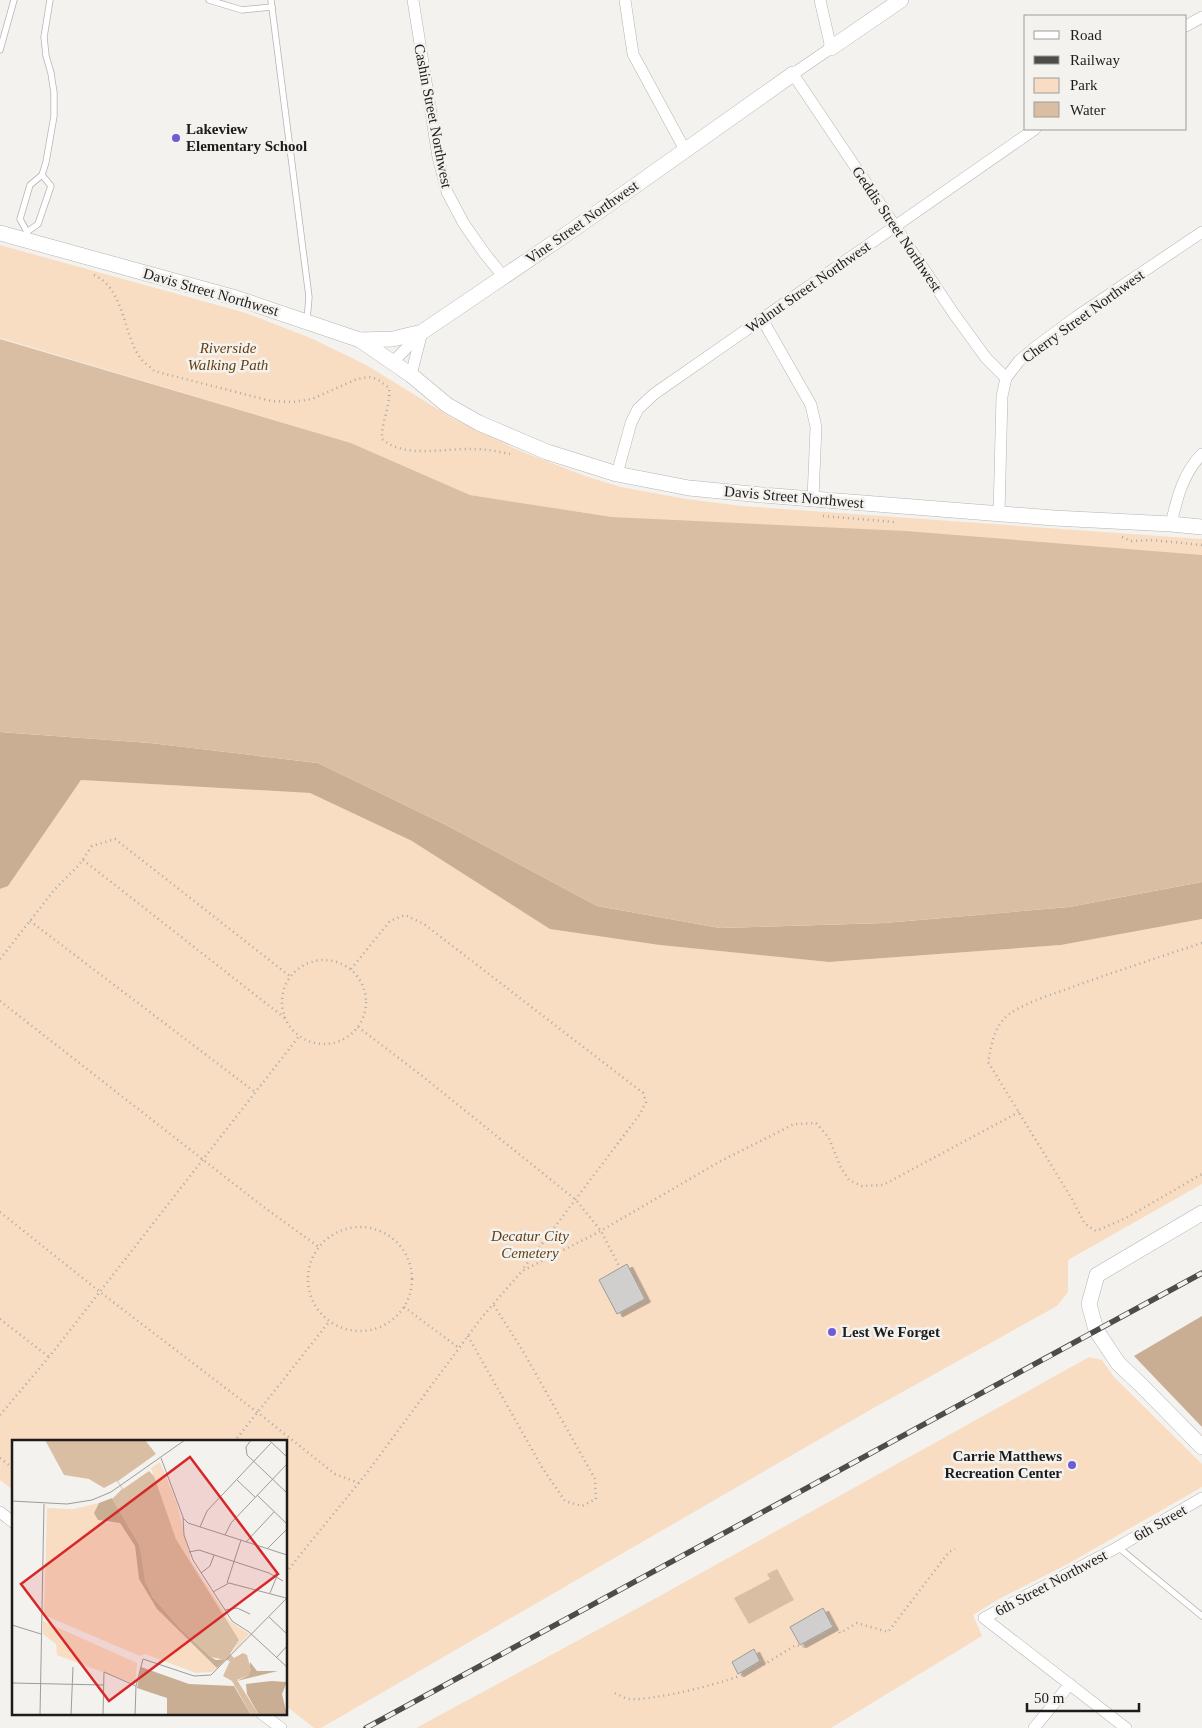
<svg xmlns="http://www.w3.org/2000/svg" width="1202" height="1728" viewBox="0 0 1202 1728" font-family="Georgia,serif">
  <style>
    .green { fill: #f8ddc3 }
    .forest { fill: #c9ae93 }
    .water { fill: #dabea3 }
    .building { fill: #d1cfcd; stroke: #9d9b99; filter: url(#shadow) }
    .lines { fill: none; stroke-linecap: round; stroke-linejoin: round }
    .service-casing { stroke: #b6b4b1; stroke-width: 7 }
    .minor-casing { stroke: #b6b4b1; stroke-width: 12 }
    .tertiary-casing { stroke: #b6b4b1; stroke-width: 16 }
    .path { stroke: #aaa9a6; stroke-width: 2.5; stroke-dasharray: 1 4; stroke-linecap: butt }
    .service { stroke: #fff; stroke-width: 5.5 }
    .minor { stroke: #fff; stroke-width: 11 }
    .tertiary { stroke: #fff; stroke-width: 15 }
    .rail-casing { stroke: #4d4c4a; stroke-width: 5.5 }
    .rail { stroke: #f4f2ef; stroke-width: 4; stroke-dasharray: 11; stroke-linecap: butt }
    .poi-dot { fill: #6e5cd6; stroke: #f4f2ef; stroke-width: 2 }
    .labels { text-anchor: middle; dominant-baseline: central; stroke-width: 5; stroke-linejoin: round; paint-order: stroke }
    .street-label { font-size: 15px; fill: #1d1c1b; stroke: #f4f2ef }
    .poi-label { font-size: 15px; font-weight: bold; fill: #1d1c1b; stroke: #f4f2ef; text-anchor: start }
    .park-label { font-size: 15px; font-style: italic; fill: #664013; stroke: #f4f2ef }
    .inset-road { fill: none; stroke: #9e9c9a; stroke-width: 1 }
    .view { fill: #d62828; fill-opacity: 0.15; stroke: #d62828; stroke-width: 2.5 }
    .inset-edge { fill: none; stroke: #1d1c1b; stroke-width: 2.5 }
  </style>
  <defs>
    <filter id="shadow"><feDropShadow dx="5.5" dy="3" stdDeviation="0" flood-color="#0004"/></filter>
  </defs>
  <rect width="100%" height="100%" fill="#f4f2ef"/>
  <g class="green">
    <path d="M0,245L246,313L313,339L368,366L452,418L518,450L585,476L621,487L686,499L742,506L1202,539V557L612,517L470,495L351,443L0,338Z"/>
    <path d="M81,780L310,793L412,841L660,945L830,962L1061,945L1202,919V1184L1068,1260V1292L1057,1306L870,1410L321,1728H314L286,1706V1442H14V1491L0,1480V889L8,886Z"/>
    <path d="M1089,1357L1102,1360L1114,1377L1202,1464V1487L1066,1565L997,1600L973,1615L982,1636L831,1728H416L638,1608Z"/>
  </g>
  <g class="forest">
    <path d="M0,732L150,743L318,763L450,827L597,906L720,928L884,923L1069,907L1202,882V919L1061,945L829,962L660,945L550,929L412,841L310,793L81,780L8,886L0,889Z"/>
    <path d="M1202,1316V1427L1134,1356Z"/>
  </g>
  <g class="water">
    <path d="M0,339L351,443L470,495L612,517L906,531L1202,555V882L1069,907L884,923L720,928L597,906L450,827L318,763L150,743L0,732Z"/>
    <path d="M777,1569L794,1600L749,1624L734,1598L770,1579L767,1574Z"/>
  </g>
  <g class="building">
    <path d="M627,1264L645,1299L617,1314L599,1280Z"/>
    <path d="M823,1608L833,1627L800,1645L790,1627Z"/>
    <path d="M754,1649L760,1661L738,1674L732,1662Z"/>
  </g>
  <g class="lines">
    <g class="service-casing">
      <g id="service">
        <path d="M209,0L242,10L272,7"/>
        <path d="M271,0L309,297L307,320"/>
        <path d="M0,50L14,0"/>
        <path d="M27,232L38,224L51,186L42,175"/>
        <path d="M25,239L27,232L20,219L30,185L42,175L46,162L54,116V93L51,73L46,56L44,37L50,0"/>
        <path d="M1118,1547L1202,1616"/>
      </g>
    </g>
    <g class="minor-casing">
      <g id="minor">
        <path d="M413,0L438,157L447,192L464,224L485,254L503,276"/>
        <path d="M625,0L633,54L685,150"/>
        <path d="M820,0L831,48L793,74L954,314L986,358L1006,378"/>
        <path d="M1186,26L1202,17"/>
        <path d="M762,319L811,405L816,427L813,498"/>
        <path d="M392,363L421,333"/>
        <path d="M411,375L422,332"/>
        <path d="M617,474L631,423L638,409L654,394L1035,129"/>
        <path d="M999,514L1002,396L1006,378L1019,361L1033,349L1076,317L1202,232"/>
        <path d="M1171,524C1177,498 1183,473 1202,454"/>
        <path d="M0,1512L14,1523"/>
        <path d="M262,1714L281,1728"/>
        <path d="M1034,1728L1070,1684"/>
        <path d="M1126,1728L984,1618L1118,1547L1202,1498"/>
      </g>
    </g>
    <g class="tertiary-casing">
      <g id="tertiary">
        <path d="M831,48L901,0"/>
        <path d="M0,233L236,298L360,340L411,375L447,405L479,423L547,452L617,474L689,488L762,495L1054,518L1171,524L1202,527"/>
        <path d="M360,340L393,339L422,332L574,229L793,74"/>
        <path d="M1202,1213L1097,1275L1089,1304L1096,1330L1118,1363L1142,1386L1202,1447"/>
      </g>
    </g>
    <g class="path">
      <path d="M94,275C126,290 122,335 142,360C145,364 151,367 154,371L271,401L293,402L312,399L357,379L369,377L377,379L389,388C391,406 381,422 382,439C405,459 444,448 472,449C485,449 497,451 510,454"/>
      <path d="M823,516L894,522"/>
      <path d="M1122,537L1131,541L1150,540L1202,545"/>
      <path d="M83,860L286,1019"/>
      <path d="M30,921L255,1092"/>
      <path d="M1202,943C1159,957 1117,971 1075,986C1057,993 1015,1005 1003,1020C993,1032 991,1047 988,1062L1072,1199L1085,1224L1096,1231L1126,1218L1202,1174"/>
      <path d="M0,959L55,889L79,865L92,846L115,839L291,977"/>
      <circle cx="324" cy="1002" r="42"/>
      <path d="M351,969L390,921L405,915L424,924L643,1093L646,1102L640,1114L523,1269"/>
      <path d="M0,1001L261,1205L319,1247"/>
      <path d="M358,1027L421,1075L576,1200L601,1231L620,1268"/>
      <path d="M0,1212L100,1292L257,1412L335,1474L359,1483"/>
      <circle cx="360" cy="1279" r="52"/>
      <path d="M404,1307L459,1348"/>
      <path d="M0,1319L49,1357"/>
      <path d="M468,1336L543,1469L565,1501L582,1506L596,1499L595,1479L523,1351L493,1304"/>
      <path d="M0,1415L49,1357L300,1035"/>
      <path d="M234,1442L329,1322"/>
      <path d="M0,1458L14,1469"/>
      <path d="M286,1573L304,1550L366,1474L482,1317L522,1271L597,1233L719,1162L794,1124L816,1123L829,1138L840,1166L849,1180L862,1186L883,1185L1019,1112"/>
      <path d="M615,1693C619,1695 624,1698 629,1699C654,1701 731,1682 753,1670C768,1663 782,1653 796,1645L802,1647L836,1627L840,1633L857,1623L888,1632L949,1552L955,1549"/>
    </g>
    <use href="#service" class="service"/>
    <use href="#minor" class="minor"/>
    <use href="#tertiary" class="tertiary"/>
    <g class="rail-casing">
      <path id="rail" d="M366,1728L1202,1273"/>
    </g>
    <use href="#rail" class="rail"/>
  </g>
  <g class="poi-dot">
    <circle cx="176" cy="138" r="5"/>
    <circle cx="832" cy="1332" r="5"/>
    <circle cx="1072" cy="1465" r="5"/>
  </g>
  <g class="labels">
    <g class="street-label">
      <text transform="translate(433 116) rotate(79)">Cashin Street Northwest</text>
      <text transform="translate(582 222) rotate(-35)">Vine Street Northwest</text>
      <text transform="translate(897 229) rotate(56)">Geddis Street Northwest</text>
      <text transform="translate(808 287) rotate(-35)">Walnut Street Northwest</text>
      <text transform="translate(211 292) rotate(16)">Davis Street Northwest</text>
      <text transform="translate(1083 316) rotate(-36)">Cherry Street Northwest</text>
      <text transform="translate(794 497) rotate(5)">Davis Street Northwest</text>
      <text transform="translate(1160 1523) rotate(-30)">6th Street</text>
      <text transform="translate(1051 1583) rotate(-28)">6th Street Northwest</text>
    </g>
    <g class="poi-label">
      <text x="186" y="129">Lakeview<tspan x="186" dy="17">Elementary School</tspan></text>
      <text x="842" y="1332">Lest We Forget</text>
      <text x="1062" y="1456" text-anchor="end">Carrie Matthews<tspan x="1062" dy="17">Recreation Center</tspan></text>
    </g>
    <g class="park-label">
      <text x="228" y="348">Riverside<tspan x="228" dy="17">Walking Path</tspan></text>
      <text x="530" y="1236">Decatur City<tspan x="530" dy="17">Cemetery</tspan></text>
    </g>
  </g>
  <g transform="translate(12 1440)">
    <rect width="275" height="275" fill="#f4f2ef"/>
    <path d="M148,22L165,64L179,121L218,181L237,194L219,215L227,200L164,99L139,28ZM87,63L82,73L92,83L107,82L123,106L127,139L145,169L205,228L200,232L184,233L133,214L128,216L32,175L35,68L61,69ZM31,181L125,223L123,244L45,215L44,204L31,194Z" fill="#f8ddc3"/>
    <path d="M100,58L127,104L140,156L168,188L199,217L204,220L214,219L205,228L145,169L127,139L123,106L108,83L86,80L82,73L87,63ZM238,222L245,231H266L225,241L237,235ZM129,227L177,244L222,246L239,275H155V258L125,248ZM259,241L275,242L270,254L275,275H247L235,254L234,244Z" fill="#c9ae93"/>
    <path d="M33,0H133L144,14L106,41L111,49L137,31L142,36L164,99L227,200L218,214L222,218L231,213L235,215L239,230L237,235L225,240L247,275H239L220,241L211,236L218,221L199,217L168,188L140,156L133,142L127,104L100,59L110,49L105,41L92,48L77,39L52,35Z" fill="#dabea3"/>
    <path class="inset-road" d="M239,0L234,7L235,15L275,53M257,0L275,17M149,18L171,77L172,95L181,120L220,181L237,192L275,227M225,40L243,57M245,55L275,84M0,61L55,64L80,60L99,52L173,0M171,78L176,83L275,115M188,87L195,71L259,3M213,95L219,83L275,24M234,102L262,72M255,109L275,89M177,112L187,110L257,133L271,141M189,133L198,126L202,115M215,143L229,100M201,152L217,143L274,158M258,153L265,136M213,170L225,168L238,174M257,177L275,194M0,185L29,194M264,218L275,206M0,243L92,245M28,275L32,64M59,275L61,227M91,275L92,232L124,246M123,275L124,246L131,219L182,236L199,235L275,158"/>
    <path class="view" d="M178,17L266,134L97,261L9,144Z"/>
    <rect width="275" height="275" class="inset-edge"/>
  </g>
  <rect x="1024" y="15" width="162" height="115" fill="#f4f2ef" stroke="#9e9c9a"/>
  <rect x="1034" y="31" width="25" height="8" fill="#ffffff" stroke="#9e9c9a"/>
  <text x="1070" y="40" font-size="15" fill="#1d1c1b">Road</text>
  <rect x="1034" y="56" width="25" height="8" fill="#4d4c4a" stroke="#9e9c9a"/>
  <text x="1070" y="65" font-size="15" fill="#1d1c1b">Railway</text>
  <rect x="1034" y="78" width="25" height="15" fill="#f8ddc3" stroke="#9e9c9a"/>
  <text x="1070" y="90" font-size="15" fill="#1d1c1b">Park</text>
  <rect x="1034" y="102" width="25" height="15" fill="#dabea3" stroke="#9e9c9a"/>
  <text x="1070" y="115" font-size="15" fill="#1d1c1b">Water</text>
  <path d="M1027 1703v8h112v-8" fill="none" stroke="#1d1c1b" stroke-width="2.5"/>
  <text x="1034" y="1703" font-size="15" fill="#1d1c1b" stroke="#f4f2ef" stroke-width="4" paint-order="stroke">50 m</text>
</svg>
